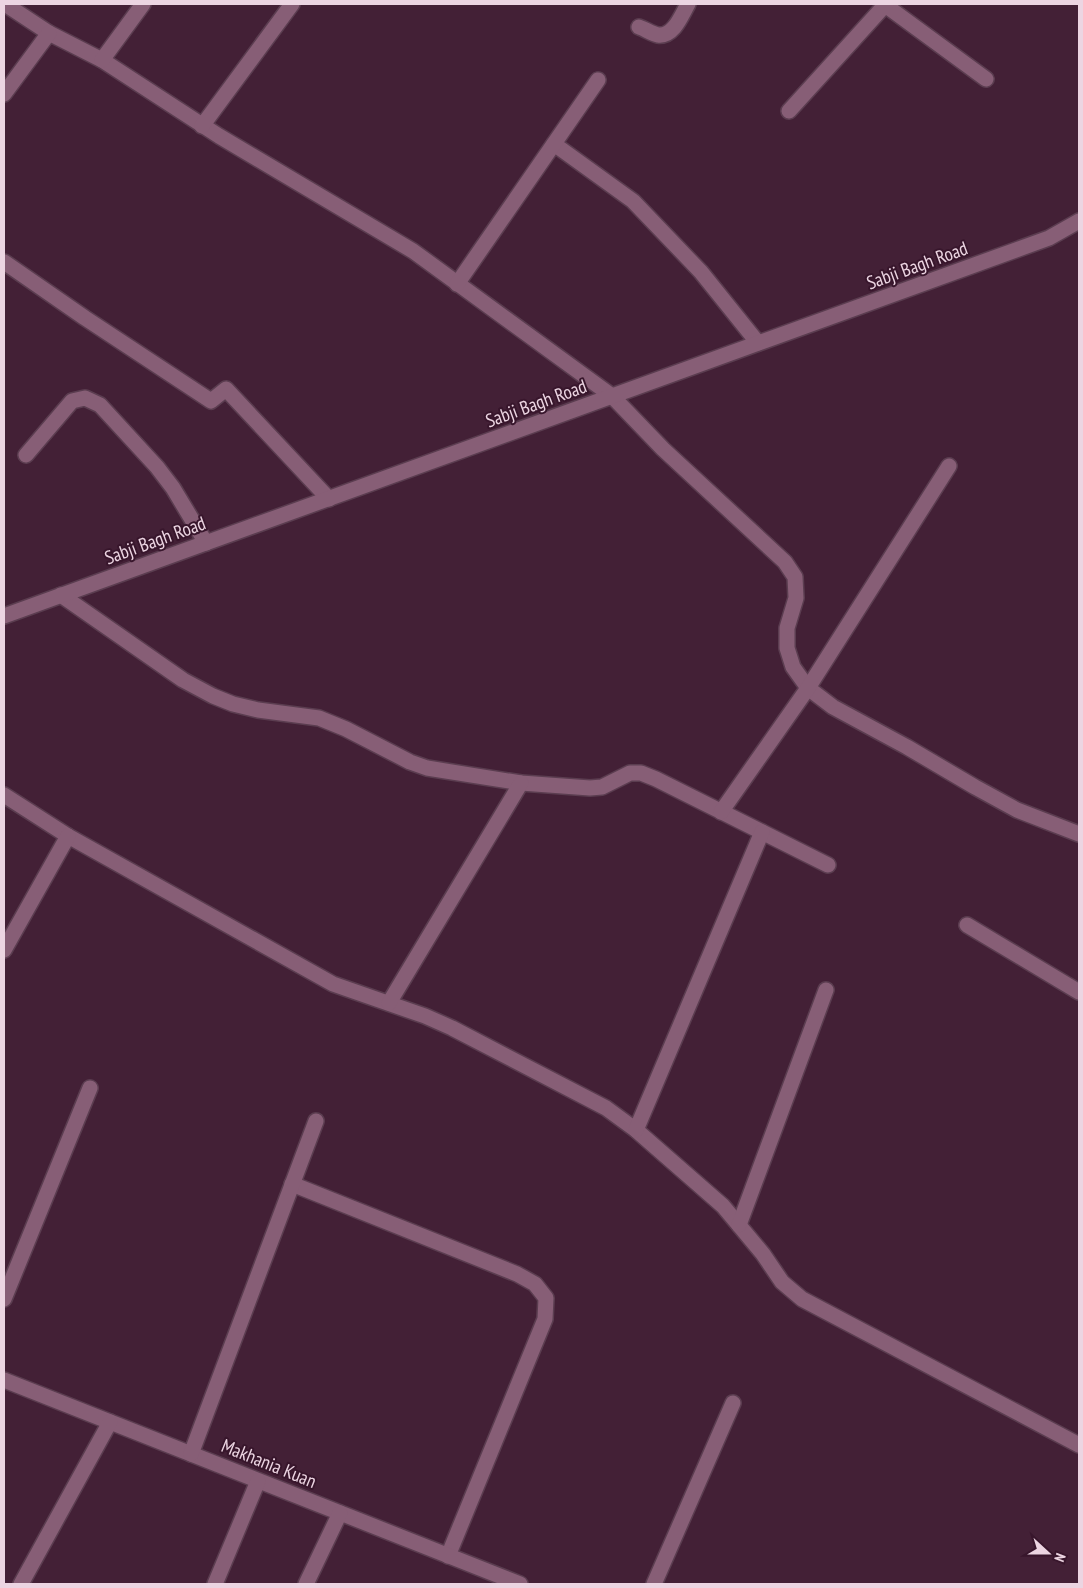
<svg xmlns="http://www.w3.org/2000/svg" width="1083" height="1588" viewBox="0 0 1083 1588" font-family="'PT Sans Narrow',sans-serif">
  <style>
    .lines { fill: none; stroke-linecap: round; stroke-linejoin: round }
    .minor-casing { stroke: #5b3d50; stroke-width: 18 }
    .minor { stroke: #875e76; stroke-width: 15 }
    .labels { text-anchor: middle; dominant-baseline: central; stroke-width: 4; stroke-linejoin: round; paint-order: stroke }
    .street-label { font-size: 19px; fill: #ecd5e2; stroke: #38162c }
  </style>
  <rect width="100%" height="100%" fill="#432036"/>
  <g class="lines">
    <g class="minor-casing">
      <g id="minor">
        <path d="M5,4L49,33L102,60L219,136L413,251L612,396L663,449L785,562L795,577L796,598L787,628V648L793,667L808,688L833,707L907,747L975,787L1017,810L1079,834"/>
        <path d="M885,5L986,79"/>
        <path d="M639,27C645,29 652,34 658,35C674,37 682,14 688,4"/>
        <path d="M102,60L143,4"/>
        <path d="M4,94L49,33"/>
        <path d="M789,111L886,4"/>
        <path d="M202,126L292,4"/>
        <path d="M554,144L633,201L701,272L758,343"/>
        <path d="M4,262L85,318L211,401L226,389L329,499"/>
        <path d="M457,284L598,80"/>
        <path d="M26,455L72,401L85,398L100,405L157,467L173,488L206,543"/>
        <path d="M61,595L183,680L213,696L233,704L258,710L319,718L346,729L410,762L427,768L521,783L590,788L602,787L630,773H641L656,779L828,865"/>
        <path d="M4,616L1049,238L1079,221"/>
        <path d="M4,795L68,836L333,984L425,1016L452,1028L606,1108L636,1130L723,1206L763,1254L782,1282L802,1299L1079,1445"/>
        <path d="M721,812L808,688L949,466"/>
        <path d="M967,925L1079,992"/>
        <path d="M4,950L68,836"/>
        <path d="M389,1003L521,783"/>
        <path d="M636,1130L762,832"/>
        <path d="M292,1184L517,1274L535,1284L546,1298L545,1319L448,1556"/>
        <path d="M739,1225L826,990"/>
        <path d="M4,1299L90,1088"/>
        <path d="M4,1380L520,1584"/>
        <path d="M191,1454L316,1121"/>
        <path d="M21,1584L110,1422"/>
        <path d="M215,1584L258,1481"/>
        <path d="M306,1584L340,1513"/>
        <path d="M654,1584L733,1403"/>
      </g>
    </g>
    <use href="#minor" class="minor"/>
  </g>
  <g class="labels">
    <g class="street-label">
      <text transform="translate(917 265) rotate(-20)">Sabji Bagh Road</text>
      <text transform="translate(536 403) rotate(-20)">Sabji Bagh Road</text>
      <text transform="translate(155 540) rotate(-20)">Sabji Bagh Road</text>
      <text transform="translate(269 1463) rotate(22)">Makhania Kuan</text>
    </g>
  </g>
  <rect width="1083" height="1588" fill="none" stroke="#ecd5e2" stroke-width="10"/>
  <g transform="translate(1048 1553) rotate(111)" stroke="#38162c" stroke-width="4" paint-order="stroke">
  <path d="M0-4L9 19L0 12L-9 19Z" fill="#ecd5e2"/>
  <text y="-8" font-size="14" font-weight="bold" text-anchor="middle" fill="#ecd5e2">N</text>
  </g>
</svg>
